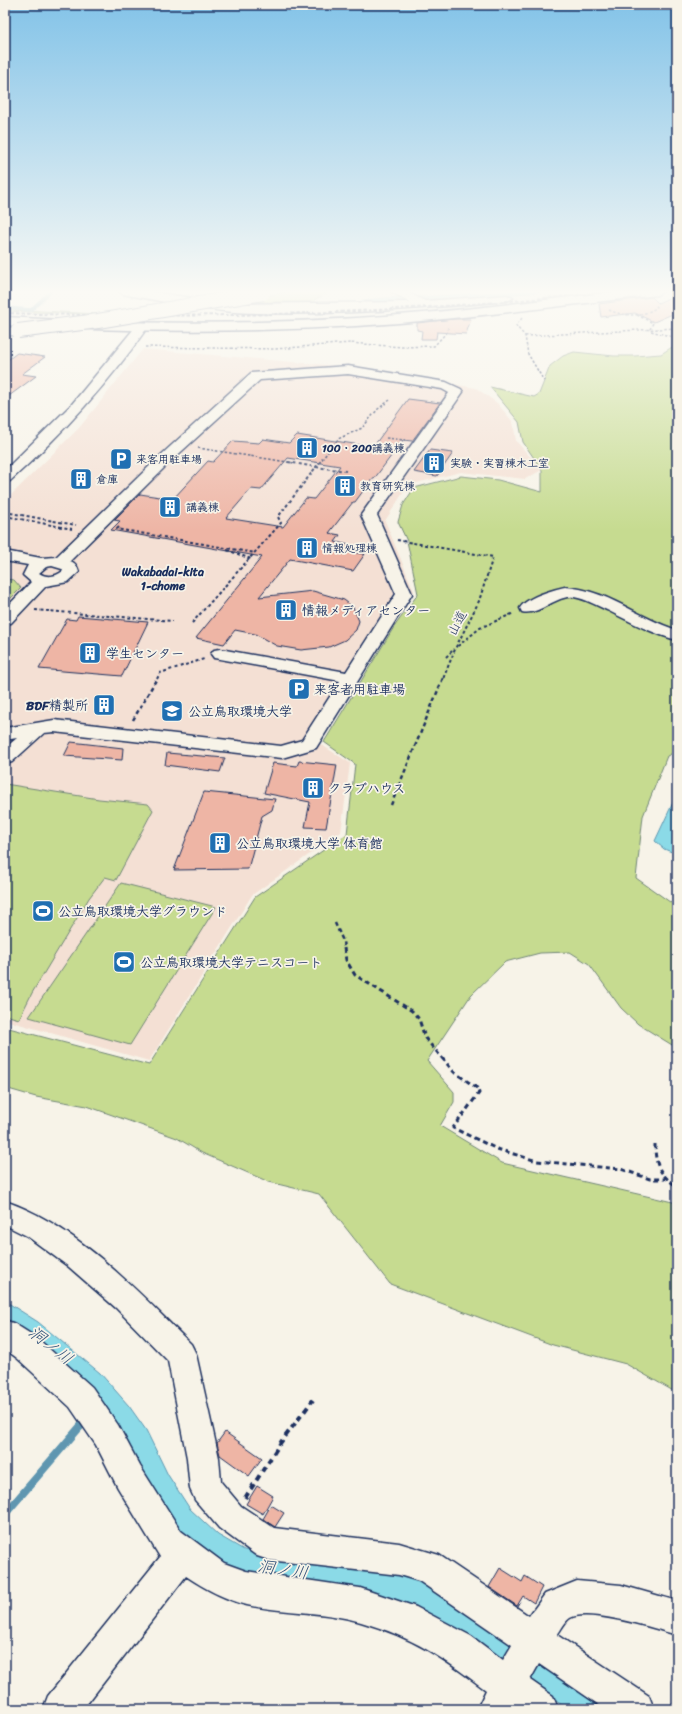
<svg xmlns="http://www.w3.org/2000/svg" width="682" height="1714" viewBox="0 0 682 1714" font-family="Sriracha,'Klee One',sans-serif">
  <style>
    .built { fill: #f4e0d4 }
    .green { fill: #c6db90; stroke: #708577 }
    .water { fill: #8bdae7; stroke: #5e96b0 }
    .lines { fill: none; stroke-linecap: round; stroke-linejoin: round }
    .stream-far1 { stroke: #5e96b0; stroke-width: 3.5 }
    .stream { stroke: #5e96b0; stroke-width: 8 }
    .building { fill: #eeb5a5; stroke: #1b2f5e; fill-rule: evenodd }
    .minor-casing { stroke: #1b2f5e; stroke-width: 3 }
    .major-casing { stroke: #1b2f5e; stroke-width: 3 }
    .highway-casing { stroke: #1b2f5e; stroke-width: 3 }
    .path-far4 { stroke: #1b2f5e; stroke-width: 1.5; stroke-dasharray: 2.5 2; stroke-linecap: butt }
    .path-far3 { stroke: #1b2f5e; stroke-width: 2; stroke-dasharray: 3 2.5; stroke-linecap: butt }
    .path-far2 { stroke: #1b2f5e; stroke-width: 2.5; stroke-dasharray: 4 3; stroke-linecap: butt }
    .path-far1 { stroke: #1b2f5e; stroke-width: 3; stroke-dasharray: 5 3.5; stroke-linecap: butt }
    .path { stroke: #1b2f5e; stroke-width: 4; stroke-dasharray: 6 4.5; stroke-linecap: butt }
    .minor { fill: #f7f3e8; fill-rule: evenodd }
    .major { fill: #f7f3e8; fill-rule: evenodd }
    .highway { fill: #f7f3e8; fill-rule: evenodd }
    .rail { stroke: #1b2f5e; stroke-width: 2; stroke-dasharray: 3.5 2; stroke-linecap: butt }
    .highway-bridge-casing { stroke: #1b2f5e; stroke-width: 16; stroke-linecap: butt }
    .highway-bridge { stroke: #f7f3e8; stroke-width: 14 }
    .labels { text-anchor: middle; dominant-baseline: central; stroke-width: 3.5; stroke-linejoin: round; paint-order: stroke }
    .far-poi-label { font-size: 11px; font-weight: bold; fill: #1b2f5e; stroke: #f7f3e8; text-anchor: start }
    .far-neighbourhood-label { font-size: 12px; font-weight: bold; fill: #1b2f5e; stroke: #f7f3e8 }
    .poi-label { font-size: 13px; font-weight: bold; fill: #1b2f5e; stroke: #f7f3e8; text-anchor: start }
    .street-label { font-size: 13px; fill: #1b2f5e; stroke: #f7f3e8 }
    .near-water-label { font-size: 17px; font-style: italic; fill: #315179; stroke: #f7f3e8 }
  </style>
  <rect width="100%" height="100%" fill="#f7f3e8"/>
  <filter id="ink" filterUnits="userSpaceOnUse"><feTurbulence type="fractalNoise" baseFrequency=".025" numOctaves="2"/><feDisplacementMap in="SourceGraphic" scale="8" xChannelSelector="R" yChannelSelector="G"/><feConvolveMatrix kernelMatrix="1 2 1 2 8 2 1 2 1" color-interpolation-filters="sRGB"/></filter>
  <g filter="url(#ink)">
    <path class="built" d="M143,349L351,367L476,388L497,403L513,422L516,441L542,470L525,479L461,472L408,485L385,521L414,591L320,744L350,763L341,832L252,895L149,1061L5,1020V501L79,428Z"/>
    <g class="green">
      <path d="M291,291H331L314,300V302H236Z"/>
      <path d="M5,309L117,315L5,311Z"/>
      <path d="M677,344V751L667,756L643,816L636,878L677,907V1048L638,1024L621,1008L589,964L570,952L540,953L505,962L471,995L427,1061L454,1092V1102L440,1126L502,1163L677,1203V1393L626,1364L553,1345L390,1284L319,1194L269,1182L202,1153L177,1138L87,1106L36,1097L5,1088V1027L149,1065L255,897L347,834L355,764L324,742L394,627L418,594L407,541L398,522L403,505L414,488L461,476L498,480L542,492V470L523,442L519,422L490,387L534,397L539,394L550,366L563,356L574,352L614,356H635L661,354Z"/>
      <path d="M5,579L14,580L21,588L5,604Z"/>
      <path d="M5,784L99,799L148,804L153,810L116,880L105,877L89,898L32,993L19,1019L5,1015Z"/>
      <path d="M121,883L216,907L130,1045L29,1017Z"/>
    </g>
    <g class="water">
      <path d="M136,291C170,291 202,300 236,303C278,306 321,303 363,302L362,300L412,296L419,297C462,294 505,291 548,291C494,297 441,298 387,301L379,304L261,307Z"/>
      <path d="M677,794V854L664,849L655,841Z"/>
      <path d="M5,1301L38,1322L100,1373L129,1406L146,1430L168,1475L190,1509L218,1535L244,1550L411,1576L558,1671L556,1676L603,1709H568L420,1610L387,1597L239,1572L194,1551L151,1490L129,1446L108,1409L88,1385L5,1320Z"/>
    </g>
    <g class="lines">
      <path class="stream-far1" d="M5,308L31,310L51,291"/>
      <path class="stream" d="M5,1514L85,1421"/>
    </g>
    <g class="building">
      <path d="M677,294V312L654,322L635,313L601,317L599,304L652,297L658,303Z"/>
      <path d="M454,319H471L466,334L437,332L436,339H421L422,331L417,330V323Z"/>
      <path d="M17,353L45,357L22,374L36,376L5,399V362Z"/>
      <path d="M408,399L440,403L412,441L403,440L374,479H372L355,502H353L329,533L340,535L335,542L354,546L350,552L365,554L353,571L290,559L259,597L313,591L344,600L353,607L359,621L356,630L345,640L329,647L301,650L277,646L255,634L235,630L224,644L196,638L262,557L111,530L120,521L114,520L140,494L173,499L208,461L213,462L233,441L259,443L263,439L289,443L297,435L373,447ZM288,458L340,466L314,499L306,498L283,527L226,518L251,489L261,490Z"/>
      <path d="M430,450L453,453L437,476L414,472Z"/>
      <path d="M78,616L148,622L122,676L39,669L67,619L76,620Z"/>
      <path d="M71,742L123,748L122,760L64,756Z"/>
      <path d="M167,753L225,758L220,772L165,765Z"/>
      <path d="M299,761L337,765L326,828L305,827L310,802L264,793L273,763L297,766Z"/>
      <path d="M204,792L275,799L272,810L262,816L248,869L174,870Z"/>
      <path d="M225,1432L262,1458L249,1476L220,1455L217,1443Z"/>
      <path d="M257,1486L273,1496L263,1514L246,1504Z"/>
      <path d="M271,1505L284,1513L275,1527L263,1519Z"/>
      <path d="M500,1568L522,1582L525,1576L542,1587L534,1603L523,1596L517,1606L489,1587Z"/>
    </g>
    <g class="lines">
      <g class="minor-casing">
        <g id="minor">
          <path d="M118,291H145L233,304L410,302L390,291H405L425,301L507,295L513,298L507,301C417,309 325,317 234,312C197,309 160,301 123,294Z"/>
          <path d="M141,324L147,328C108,384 61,435 10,481L5,482V470L72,404L137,325Z"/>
          <path d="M348,366L446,382L461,389L463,392L377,515L412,594L316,748L282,758L54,732L44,733L12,762L5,764V748L17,738L5,740V728L54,720L281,746L302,740L340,681L220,659L214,658L211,654L214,650L220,649L346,672L396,594L361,515L449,393L442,389L348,374L260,380L171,461L70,561C76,563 77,566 79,572L68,582L46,586L11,623L5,624V609L31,582L23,575L28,565L5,561V551L41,558L56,557L161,455L251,373ZM52,566L62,569L63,571C55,577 47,578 39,573L46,567Z"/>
          <path d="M565,587C606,589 638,618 677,630V640C653,634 631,622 609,611C598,606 586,599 574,597C555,595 540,616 522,612L520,608C527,597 552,590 565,587Z"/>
          <path d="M5,1201C78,1226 138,1292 191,1344L196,1354L219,1458L221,1482L241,1506L274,1528L399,1543L439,1555L529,1616L545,1594L577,1581L621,1585L677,1601V1635C657,1629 588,1607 570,1618C565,1621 561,1630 557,1635L649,1696L654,1709H605L539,1664L530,1680L553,1696L558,1709H477L486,1690C444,1658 413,1637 361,1622C324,1611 284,1613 247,1605C226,1600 204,1588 186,1576L83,1709H43L48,1696L160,1557L118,1488L96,1445L70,1407L17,1358L5,1349V1320L15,1324L37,1338L92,1387L118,1425L140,1466L181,1531L224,1563L246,1571L360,1588L416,1607L471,1636L503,1660L512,1645L419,1581L399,1575L269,1560L257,1556L219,1528L195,1500L190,1489L187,1458L168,1361L116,1308L69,1267L27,1236L5,1225Z"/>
        </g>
      </g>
      <g class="major-casing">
        <path id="major" d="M622,291H663L657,295C557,306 457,320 356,326C239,333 122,332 5,325V317C122,324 239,325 356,318C445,313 533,301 622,291Z"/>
      </g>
      <g class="highway-casing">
        <path id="highway" d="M18,327L24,331L22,334L5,336V328Z"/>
      </g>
      <g class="path-far4">
        <path d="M609,310C625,317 643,317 657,307L655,304"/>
        <path d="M637,315L653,323L650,329L651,331L677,338"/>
        <path d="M522,318L516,326L525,336L528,354L544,381"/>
        <path d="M525,336L677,328"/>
        <path d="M145,347L275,349L350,343L402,347L434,346L447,332L448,327"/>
        <path d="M386,438L405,440"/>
        <path d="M198,448L294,463"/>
        <path d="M319,463L338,439L362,428L378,409L390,400"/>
      </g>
      <g class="path-far3">
        <path d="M288,462L316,467L320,462"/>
        <path d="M5,512L76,525"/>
        <path d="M5,516L72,529"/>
        <path d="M119,527L117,529L255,553"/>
        <path d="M397,540L493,557L479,601L456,647L443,679"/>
        <path d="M227,550L251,559"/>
        <path d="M35,610L173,621"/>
        <path d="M192,623L281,523L278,517L316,467L346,471"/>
        <path d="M458,646L480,628L514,613"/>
        <path d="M446,657L454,649"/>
        <path d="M157,679L160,673L204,659"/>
      </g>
      <g class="path-far2">
        <path d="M133,720L157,678"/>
        <path d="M391,805L443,678"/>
        <path d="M335,923L343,941L344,949"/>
      </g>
      <g class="path-far1">
        <path d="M344,948L346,960L355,975L412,1011L419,1019L425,1038L454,1072L477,1088L479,1093L453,1128L497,1149L537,1161L621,1169L650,1179H665"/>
        <path d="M655,1144C655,1164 659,1175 677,1186"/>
      </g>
      <path class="path" d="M245,1498L281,1442L313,1400"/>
      <use href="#minor" class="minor"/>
      <use href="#major" class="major"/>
      <use href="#highway" class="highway"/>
      <path class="rail" d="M5,313C211,320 409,313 614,291"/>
      <g class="highway-bridge-casing">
        <path id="highway-bridge" d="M18,331L98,321L263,293"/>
      </g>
      <use href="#highway-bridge" class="highway-bridge"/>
    </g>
  </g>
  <linearGradient id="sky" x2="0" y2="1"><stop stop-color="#83c3e8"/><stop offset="0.55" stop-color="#fbfaf5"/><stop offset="1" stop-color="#fbfaf5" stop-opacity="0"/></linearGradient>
  <rect width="682" height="531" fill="url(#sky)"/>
  <defs>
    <g id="building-square" transform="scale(1.15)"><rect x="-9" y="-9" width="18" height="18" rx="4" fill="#1f6fb2" stroke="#f7f3e8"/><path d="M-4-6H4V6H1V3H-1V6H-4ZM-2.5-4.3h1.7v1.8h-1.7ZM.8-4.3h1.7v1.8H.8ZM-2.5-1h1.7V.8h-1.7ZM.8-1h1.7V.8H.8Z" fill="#fff"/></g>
    <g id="parking-square" transform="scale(1.15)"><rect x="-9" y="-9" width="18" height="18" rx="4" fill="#1f6fb2" stroke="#f7f3e8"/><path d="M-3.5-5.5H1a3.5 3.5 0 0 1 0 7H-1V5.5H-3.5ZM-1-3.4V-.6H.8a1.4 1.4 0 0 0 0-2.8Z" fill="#fff"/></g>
    <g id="school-square" transform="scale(1.15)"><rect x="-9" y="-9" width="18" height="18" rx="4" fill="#1f6fb2" stroke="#f7f3e8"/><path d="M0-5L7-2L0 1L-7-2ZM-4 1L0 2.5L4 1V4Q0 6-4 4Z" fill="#fff"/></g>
    <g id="stadium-square" transform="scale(1.15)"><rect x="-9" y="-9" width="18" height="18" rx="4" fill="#1f6fb2" stroke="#f7f3e8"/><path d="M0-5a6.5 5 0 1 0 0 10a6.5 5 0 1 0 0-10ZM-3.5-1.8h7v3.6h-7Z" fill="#fff"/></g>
  </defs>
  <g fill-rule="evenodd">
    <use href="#building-square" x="307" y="448"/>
    <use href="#parking-square" x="121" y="459"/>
    <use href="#building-square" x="434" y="463"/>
    <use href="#building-square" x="81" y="479"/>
    <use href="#building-square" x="345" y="486"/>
    <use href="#building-square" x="170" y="507"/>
    <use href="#building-square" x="307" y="548"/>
    <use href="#building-square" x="286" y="610"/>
    <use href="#building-square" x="90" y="653"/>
    <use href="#parking-square" x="299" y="689"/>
    <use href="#building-square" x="104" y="705"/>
    <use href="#school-square" x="172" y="711"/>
    <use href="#building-square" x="313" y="788"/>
    <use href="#building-square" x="220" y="843"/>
    <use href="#stadium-square" x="43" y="911"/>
    <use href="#stadium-square" x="124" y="962"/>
  </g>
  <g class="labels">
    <g class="far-poi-label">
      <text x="322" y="448">100・200講義棟</text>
      <text x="136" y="459">来客用駐車場</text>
      <text x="450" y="463">実験・実習棟木工室</text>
      <text x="96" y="479">倉庫</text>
      <text x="360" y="486">教育研究棟</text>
      <text x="186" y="507">講義棟</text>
      <text x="322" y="548">情報処理棟</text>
    </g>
    <g class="far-neighbourhood-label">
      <text x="163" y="572">Wakabadai-kita<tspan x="163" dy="14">1-chome</tspan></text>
    </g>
    <g class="poi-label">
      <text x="302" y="610">情報メディアセンター</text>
      <text x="106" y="653">学生センター</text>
      <text x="314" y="689">来客者用駐車場</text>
      <text x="88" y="705" text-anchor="end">BDF精製所</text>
      <text x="188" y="711">公立鳥取環境大学</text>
      <text x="328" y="788">クラブハウス</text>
      <text x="236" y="843">公立鳥取環境大学 体育館</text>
      <text x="58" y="911">公立鳥取環境大学グラウンド</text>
      <text x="140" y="962">公立鳥取環境大学テニスコート</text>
    </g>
    <g class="street-label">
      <text transform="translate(457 623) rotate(-63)">山道</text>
    </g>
    <g class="near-water-label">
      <text transform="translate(51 1345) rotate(38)">洞ノ川</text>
      <text transform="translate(283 1569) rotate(9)">洞ノ川</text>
    </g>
  </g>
  <rect width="682" height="1714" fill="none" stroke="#f7f3e8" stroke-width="20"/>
  <rect x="10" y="10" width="662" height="1694" fill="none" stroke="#1b2f5e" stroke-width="1.5" filter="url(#ink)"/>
</svg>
